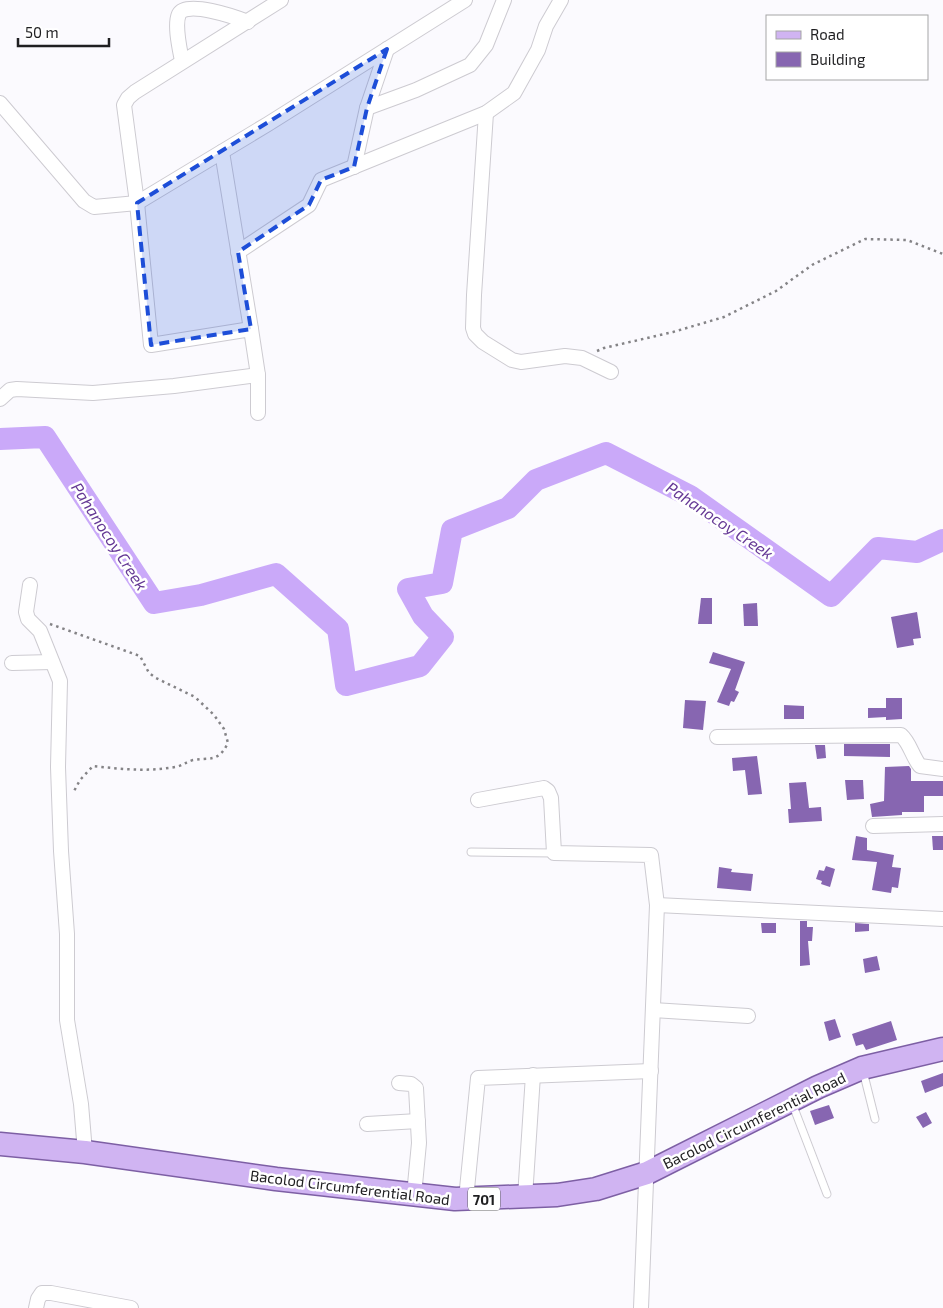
<svg xmlns="http://www.w3.org/2000/svg" width="943" height="1308" viewBox="0 0 943 1308" font-family="'Exo 2',sans-serif">
  <style>
    .lines { fill: none; stroke-linecap: round; stroke-linejoin: round }
    .river { stroke: #caa9f9; stroke-width: 22 }
    .building { fill: #8766b1 }
    .lane-casing { stroke: #cdcbd1; stroke-width: 9 }
    .street-casing { stroke: #cdcbd1; stroke-width: 16 }
    .primary-casing { stroke: #7d5fa4; stroke-width: 25 }
    .path { stroke: #848386; stroke-width: 2.5; stroke-dasharray: 2.5 4; stroke-linecap: butt }
    .lane { stroke: #fff; stroke-width: 7 }
    .street { stroke: #fff; stroke-width: 14 }
    .primary { stroke: #d0b4f2; stroke-width: 22 }
    .marked { fill: #1d4ed8; fill-opacity: 0.2; stroke: #1d4ed8; stroke-width: 4; stroke-dasharray: 10 6; stroke-linejoin: round }
    .labels { text-anchor: middle; dominant-baseline: central; stroke-width: 5; stroke-linejoin: round; paint-order: stroke }
    .shield { fill: #fff; stroke: #626264; stroke-width: 1 }
    .shield-label { font-size: 14px; font-weight: bold; fill: #1f1f21 }
    .street-label { font-size: 15px; fill: #1f1f21; stroke: #fff }
    .water-label { font-size: 16px; font-style: italic; fill: #653995; stroke: #fff }
  </style>
  <rect width="100%" height="100%" fill="#fbfafe"/>
  <g class="lines">
    <path class="river" d="M0,439L45,437L154,603L201,595L276,574L338,629L346,685L420,666L443,637L423,616L408,589L442,583L452,530L508,508L536,480L606,453L690,496L831,596L878,548L917,552L943,540"/>
  </g>
  <g class="building">
    <path d="M701,598H712V624H698Z"/>
    <path d="M757,603L758,626H744L743,604Z"/>
    <path d="M917,612L921,638L913,639L914,645L897,648L891,617Z"/>
    <path d="M713,652L745,662L735,690L739,692L734,702L731,701L729,706L717,702L731,669L709,663Z"/>
    <path d="M886,698H902V719L886,720V717L868,718V708H886Z"/>
    <path d="M685,700L706,701L703,730L683,728Z"/>
    <path d="M784,705L804,706V719H784Z"/>
    <path d="M844,744H890V757L844,756Z"/>
    <path d="M815,745H825L826,758L817,759Z"/>
    <path d="M757,756L762,794L748,795L745,770L733,771L732,758Z"/>
    <path d="M909,766L911,769V781H943V796H924V812H902V815L872,817L870,804L884,801L885,767Z"/>
    <path d="M845,780H863L864,799L847,800Z"/>
    <path d="M806,782L809,808L821,807L822,821L789,823L788,809H791L789,783Z"/>
    <path d="M856,836L867,838V850L894,855L892,867L901,868L898,888L892,887L891,893L872,890L877,862L852,860Z"/>
    <path d="M932,836H943V850H933Z"/>
    <path d="M826,866L835,869L830,887L821,884L822,881L816,879L819,870L824,871Z"/>
    <path d="M719,867L732,869L731,872L753,874L751,891L717,888Z"/>
    <path d="M800,921H807V927H813L812,941H808L810,965L800,966Z"/>
    <path d="M761,923H776V933H762Z"/>
    <path d="M855,923L869,924V931L855,932Z"/>
    <path d="M877,956L880,970L865,973L863,959Z"/>
    <path d="M835,1019L841,1037L829,1041L824,1022Z"/>
    <path d="M891,1021L897,1040L866,1050L863,1044L856,1046L852,1034Z"/>
    <path d="M943,1073V1086L925,1093L921,1081Z"/>
    <path d="M829,1105L834,1118L815,1125L810,1111Z"/>
    <path d="M926,1112L932,1123L923,1128L916,1117Z"/>
  </g>
  <g class="lines">
    <g class="lane-casing">
      <g id="lane">
        <path d="M471,852L554,853"/>
        <path d="M863,1071L875,1119"/>
        <path d="M792,1103L827,1194"/>
      </g>
    </g>
    <g class="street-casing">
      <g id="street">
        <path d="M182,61C180,50 174,25 179,14C186,0 235,17 248,22"/>
        <path d="M0,103L84,201L94,207L137,203L268,124L465,0"/>
        <path d="M367,108L416,90L470,65L486,45L504,0"/>
        <path d="M486,113L474,295L473,328L475,334L483,342L512,360L521,362L565,356L582,358L611,372"/>
        <path d="M222,152L251,329"/>
        <path d="M354,167L367,108L387,49"/>
        <path d="M238,252L309,205L321,180L486,113L514,93L538,50L546,26L561,0"/>
        <path d="M0,399L10,390L17,389L93,393L174,386L258,375"/>
        <path d="M258,413V375L251,329L151,345L137,203L124,105L128,98L135,92L281,0"/>
        <path d="M30,585L26,612L28,619L40,631L60,681L58,767L61,851L67,934V1020L81,1104L85,1152"/>
        <path d="M12,663L52,662"/>
        <path d="M717,737L901,735C910,743 912,756 920,766L943,769"/>
        <path d="M478,800L544,788L548,791L551,798L554,853L651,855L657,905L641,1308"/>
        <path d="M873,826L943,824"/>
        <path d="M657,905L943,919"/>
        <path d="M653,1010L748,1016"/>
        <path d="M399,1083L411,1084L416,1088L419,1143L414,1195"/>
        <path d="M367,1124L418,1121"/>
        <path d="M525,1197L533,1075"/>
        <path d="M466,1199L478,1078L651,1071"/>
        <path d="M36,1308L38,1299L42,1293H51L131,1308"/>
      </g>
    </g>
    <g class="primary-casing">
      <path id="primary" d="M0,1144L85,1152L276,1179L455,1199L557,1195L596,1189L647,1173L818,1087L862,1068L943,1049"/>
    </g>
    <g class="path">
      <path d="M597,351L604,348L673,332L724,317L776,291L812,265L865,239L907,240L943,254"/>
      <path d="M50,624L140,656L149,673L156,678L195,697L214,715L224,729L228,743C218,763 210,757 193,760C186,762 182,766 175,767C147,772 121,769 93,766L80,780L73,793"/>
    </g>
    <use href="#lane" class="lane"/>
    <use href="#street" class="street"/>
    <use href="#primary" class="primary"/>
  </g>
  <path class="marked" d="M387,49L367,108L354,167L321,180L309,205L238,252L251,329L151,345L137,203Z"/>
  <g class="labels">
    <rect class="shield" x="468" y="1187.5" width="32" height="23" rx="4"/>
    <g class="shield-label">
      <text x="484" y="1199">701</text>
    </g>
    <g class="street-label">
      <text transform="translate(754 1120) rotate(-26)">Bacolod Circumferential Road</text>
      <text transform="translate(350 1187) rotate(7)">Bacolod Circumferential Road</text>
    </g>
    <g class="water-label">
      <text transform="translate(720 520) rotate(34)">Pahanocoy Creek</text>
      <text transform="translate(110 536) rotate(57)">Pahanocoy Creek</text>
    </g>
  </g>
  <rect x="766" y="15" width="162" height="65" fill="#ffffff" stroke="#a5a5a6"/>
  <rect x="776" y="31" width="25" height="8" fill="#d0b4f2" stroke="#a5a5a6"/>
  <text x="810" y="40" font-size="15" fill="#1f1f21">Road</text>
  <rect x="776" y="52" width="25" height="15" fill="#8766b1" stroke="#a5a5a6"/>
  <text x="810" y="65" font-size="15" fill="#1f1f21">Building</text>
  <path d="M18 38v8h91v-8" fill="none" stroke="#1f1f21" stroke-width="2.5"/>
  <text x="25" y="38" font-size="15" fill="#1f1f21" stroke="#ffffff" stroke-width="4" paint-order="stroke">50 m</text>
</svg>
